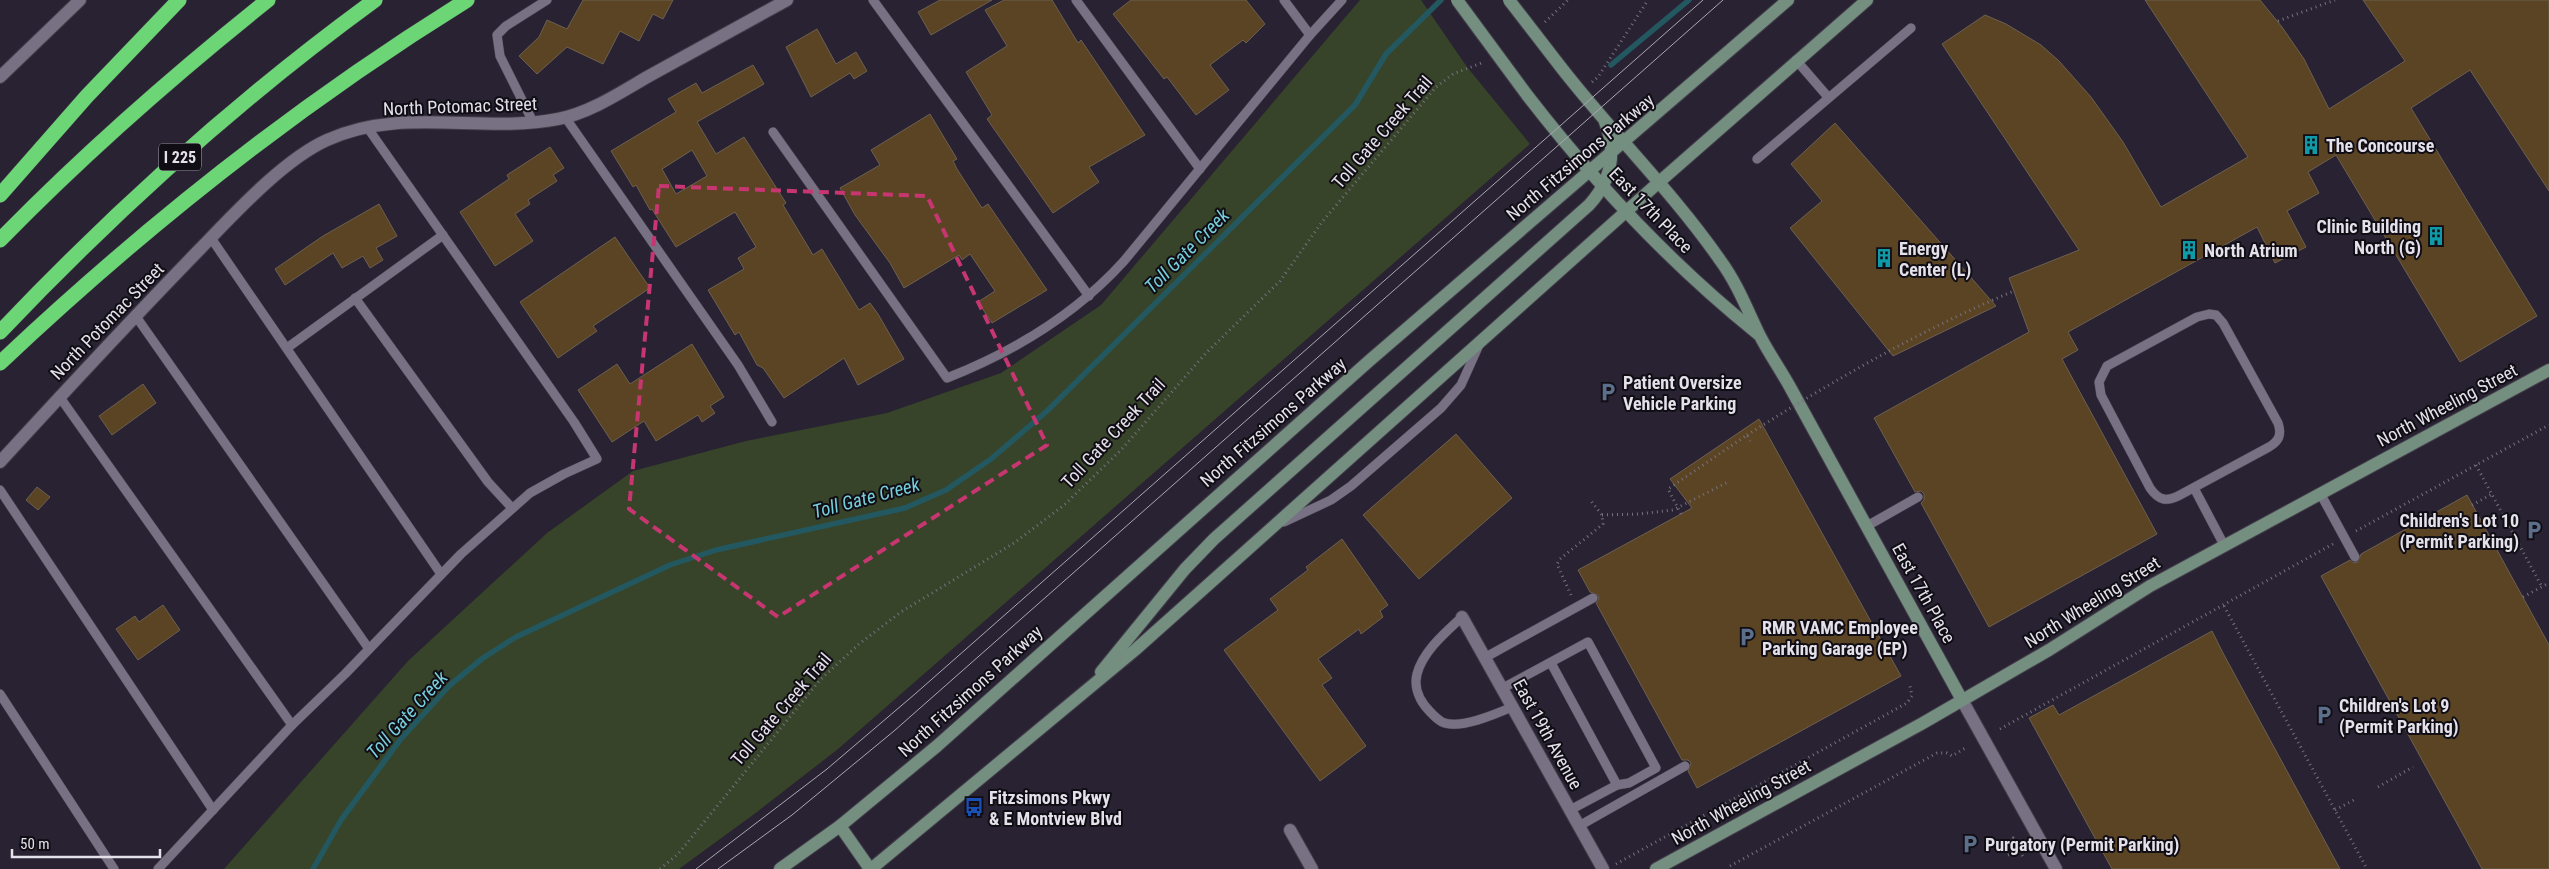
<svg xmlns="http://www.w3.org/2000/svg" width="2549" height="869" viewBox="0 0 2549 869" font-family="'Roboto Condensed',sans-serif">
  <style>
    .green { fill: #374429 }
    .lines { fill: none; stroke-linecap: round; stroke-linejoin: round }
    .stream { stroke: #235860; stroke-width: 5.5 }
    .building { fill: #5b4424; stroke: #6d6050; fill-rule: evenodd }
    .lane-casing { stroke: #443e4b; stroke-width: 10 }
    .street-casing { stroke: #443e4b; stroke-width: 14 }
    .secondary-casing { stroke: #443e4b; stroke-width: 14 }
    .highway-casing { stroke: #443e4b; stroke-width: 16 }
    .path { stroke: #76717f; stroke-width: 3; stroke-dasharray: 1 4; stroke-linecap: butt }
    .lane { stroke: #787184; stroke-width: 9 }
    .street { stroke: #787184; stroke-width: 12 }
    .secondary { stroke: #748f80; stroke-width: 12 }
    .highway { stroke: #6cd676; stroke-width: 15 }
    .tram { stroke: #aba7b3; stroke-width: 1 }
    .secondary-bridge-casing { stroke: #443e4b; stroke-width: 14; stroke-linecap: butt }
    .path-bridge { stroke: #76717f; stroke-width: 3; stroke-dasharray: 1 4; stroke-linecap: butt }
    .secondary-bridge { stroke: #748f80; stroke-width: 12 }
    .marked { fill: none; stroke: #c73671; stroke-width: 4; stroke-dasharray: 10 6; stroke-linejoin: round }
    .labels { text-anchor: middle; dominant-baseline: central; stroke-width: 4; stroke-linejoin: round; paint-order: stroke }
    .shield { fill: #100d14; stroke: #a4a1aa; stroke-width: 1 }
    .shield-label { font-size: 16px; font-weight: bold; fill: #e4e1eb }
    .street-label { font-size: 18px; fill: #e4e1eb; stroke: #100d14 }
    .poi-label { font-size: 18px; font-weight: bold; fill: #e4e1eb; stroke: #100d14; text-anchor: start }
    .water-label { font-size: 19px; font-style: italic; fill: #77cfdc; stroke: #100d14 }
  </style>
  <rect width="100%" height="100%" fill="#282232"/>
  <path class="green" d="M1360,0H1421L1467,67L1530,144L838,749L757,812L679,869H224L408,661L547,533L633,471L746,441L887,413L1001,373L1101,305Z"/>
  <g class="lines">
    <g class="stream">
      <path d="M1611,65L1689,0"/>
      <path d="M313,869L341,820L400,740L450,685L483,658L516,637L670,565L716,550L905,508L946,490L991,459L1047,411L1355,105L1386,54L1441,0"/>
    </g>
  </g>
  <g class="building">
    <path d="M583,0H673L663,19L653,14L639,41L620,31L603,64L567,47L537,74L519,56L539,37L547,20L567,29Z"/>
    <path d="M940,0H992L931,35L918,12Z"/>
    <path d="M1004,0H1052L1078,43L1081,40L1145,135L1089,167L1099,182L1053,213L987,119L992,115L966,72L1007,46L985,10Z"/>
    <path d="M1131,0H1246L1265,24L1246,43L1243,40L1210,65L1229,90L1196,115L1167,77L1164,79L1113,14Z"/>
    <path d="M2145,0H2260L2282,27L2304,59L2329,109L2405,61L2363,0H2549V191L2470,70L2411,108L2537,316L2460,362L2336,155L2308,172L2319,193L2287,211L2306,247L2275,263L2257,227L2068,332L2078,350L2062,359L2157,534L1989,627L1921,503L1924,500V494L1921,491L1915,492L1874,418L2029,332L2009,278L2079,250L1942,44L1985,15L2006,24L2041,45L2059,61L2091,97L2123,142L2161,207L2248,157Z"/>
    <path d="M817,29L836,64L856,52L867,71L854,79L850,73L811,97L786,47Z"/>
    <path d="M753,65L764,84L697,122L716,154L744,137L786,203L783,205L813,255L822,249L859,310L870,303L878,314L904,359L858,385L844,358L784,398L763,368L757,365L739,332L735,335L708,290L744,269L738,258L756,247L735,212L676,247L652,209L650,210L636,185L633,187L611,151L676,112L668,99L696,83L702,93ZM692,150L707,176L676,194L662,169Z"/>
    <path d="M930,114L957,159L953,161L957,169L982,208L988,204L1047,290L992,323L978,302L995,291L970,254L962,260L959,255L904,288L890,263L855,215L840,188L880,165L871,150Z"/>
    <path d="M1835,123L1996,306L1893,356L1790,228L1822,201L1791,164Z"/>
    <path d="M550,147L564,168L553,175L557,181L528,200L530,204L515,214L533,241L495,266L460,212L509,179L507,175Z"/>
    <path d="M379,204L397,236L376,248L383,260L370,268L363,256L342,268L333,253L285,285L275,269L323,236Z"/>
    <path d="M615,237L650,288L593,326L597,331L558,358L520,302Z"/>
    <path d="M692,344L724,397L710,406L715,413L702,422L698,415L656,441L644,421L612,442L578,390L617,364L630,384Z"/>
    <path d="M143,384L156,403L112,435L99,416Z"/>
    <path d="M1759,419L1901,676L1697,788L1688,771L1691,763L1688,760H1682L1596,603L1599,599L1598,595L1590,592L1578,570L1692,508L1670,479Z"/>
    <path d="M1456,434L1512,498L1419,579L1363,515Z"/>
    <path d="M37,487L50,497L38,510L26,500Z"/>
    <path d="M2467,495L2549,645V869H2482L2321,576L2350,560L2354,563L2358,562L2361,554Z"/>
    <path d="M1342,539L1388,605L1380,611L1383,617L1361,634L1359,629L1318,659L1332,678L1322,685L1366,746L1320,781L1224,650L1278,610L1270,599L1308,570L1306,567Z"/>
    <path d="M163,605L180,630L138,660L116,629L135,616L139,622Z"/>
    <path d="M2212,631L2223,653L2340,869H2112L2029,718L2053,705L2059,715Z"/>
  </g>
  <g class="lines">
    <g class="lane-casing">
      <g id="lane">
        <path d="M873,0L1089,296"/>
        <path d="M1076,0L1200,169"/>
        <path d="M1284,0L1310,35"/>
        <path d="M1796,60L1828,97"/>
        <path d="M565,117L738,365L772,422"/>
        <path d="M533,122L500,56L497,35L506,26L547,0"/>
        <path d="M773,132L947,378C1013,352 1076,314 1124,261L1310,35L1342,0"/>
        <path d="M1757,159L1911,28"/>
        <path d="M211,238L441,574"/>
        <path d="M355,298L488,482L512,508"/>
        <path d="M2209,314L2216,315L2223,323L2278,423C2282,435 2279,441 2269,447L2180,495C2167,502 2159,501 2150,488L2101,395L2099,382L2107,366L2197,317Z"/>
        <path d="M135,315L369,649"/>
        <path d="M287,348L443,235"/>
        <path d="M59,396L292,725"/>
        <path d="M2194,488L2224,545"/>
        <path d="M0,490L213,810"/>
        <path d="M2320,493L2355,557"/>
        <path d="M1284,522L1331,500L1351,486L1441,408L1461,385L1479,345"/>
        <path d="M1867,526L1918,497"/>
        <path d="M1462,617C1446,632 1423,651 1417,674C1414,685 1418,697 1425,706C1430,712 1435,718 1442,722C1459,730 1496,714 1512,707"/>
        <path d="M1486,657L1593,598"/>
        <path d="M1551,663L1617,785"/>
        <path d="M1503,688L1588,642L1656,768L1629,783L1617,785L1570,810"/>
        <path d="M0,694L114,869"/>
        <path d="M1579,826L1685,766"/>
        <path d="M158,869L292,725L345,674L461,554L530,493L564,474L597,459L574,422L367,127"/>
      </g>
    </g>
    <g class="street-casing">
      <g id="street">
        <path d="M0,77L80,0"/>
        <path d="M0,462C66,390 132,319 200,249C234,214 283,160 327,140C401,106 481,134 558,119C590,113 621,92 649,76C695,51 741,25 787,0"/>
        <path d="M1462,617L1603,869"/>
        <path d="M1962,700L2056,869"/>
        <path d="M1290,830L1312,869"/>
      </g>
    </g>
    <g class="secondary-casing">
      <g id="secondary">
        <path d="M1560,66C1611,132 1672,191 1720,260C1737,283 1747,309 1759,334C1768,352 1780,369 1790,387L1962,700"/>
        <path d="M1527,95C1595,183 1672,265 1758,334"/>
        <path d="M1101,672L1185,569L1214,539L1589,205C1611,181 1617,153 1605,122"/>
        <path d="M840,826L870,869"/>
        <path d="M780,869L840,826L937,746L1369,361L1788,0"/>
        <path d="M871,869L1135,650L1658,183L1867,0"/>
        <path d="M1656,869L1923,723L2049,650L2150,586L2549,370"/>
      </g>
    </g>
    <g class="highway-casing">
      <g id="highway">
        <path d="M0,195L87,96L179,0"/>
        <path d="M0,240C84,154 174,75 268,0"/>
        <path d="M0,332C115,211 239,99 375,0"/>
        <path d="M0,363C144,227 299,104 467,0"/>
      </g>
    </g>
    <g class="path">
      <path d="M2278,21L2335,0"/>
      <path d="M1545,22L1568,0"/>
      <path d="M1592,82L1598,77L1648,0"/>
      <path d="M2476,465L2542,587"/>
      <path d="M2472,505L2492,494"/>
      <path d="M1681,514L1668,489L1747,435L1750,441"/>
      <path d="M1602,515L1639,514L1673,510L1728,482"/>
      <path d="M2356,531L2549,425"/>
      <path d="M1571,595L1557,564L1560,559L1603,524L1602,515L1591,501"/>
      <path d="M2523,597L2549,583"/>
      <path d="M2224,606L2367,869"/>
      <path d="M2000,729L2333,544"/>
      <path d="M2378,787L2413,767"/>
      <path d="M2335,810L2354,800"/>
      <path d="M2008,855L2015,852L2009,840L2013,838L2023,857"/>
      <path d="M1616,864L1907,703L1912,696L1910,686"/>
      <path d="M1730,866L1937,753H1947L1952,756L1967,747"/>
      <path d="M660,869L678,854L820,680L859,644L901,612L1014,543L1063,506L1121,450L1206,353L1280,281L1322,222L1436,87L1453,74L1484,62"/>
    </g>
    <use href="#lane" class="lane"/>
    <use href="#street" class="street"/>
    <use href="#secondary" class="secondary"/>
    <use href="#highway" class="highway"/>
    <g class="tram">
      <path d="M696,869L827,769L915,694L1703,0"/>
      <path d="M718,869L792,815L894,731L1723,0"/>
    </g>
    <g class="secondary-bridge-casing">
      <g id="secondary-bridge">
        <path d="M1457,0L1527,95"/>
        <path d="M1509,0L1560,66"/>
      </g>
    </g>
    <path class="path-bridge" d="M1747,435C1833,381 1920,330 2014,291"/>
    <use href="#secondary-bridge" class="secondary-bridge"/>
  </g>
  <path class="marked" d="M659,186L927,196L1047,445L778,617L629,509Z"/>
  <defs>
    <g id="building-bare" transform="scale(1.5)"><path d="M-4-6H4V6H1V3H-1V6H-4ZM-2.5-4.3h1.7v1.8h-1.7ZM.8-4.3h1.7v1.8H.8ZM-2.5-1h1.7V.8h-1.7ZM.8-1h1.7V.8H.8Z" fill="#0f9aa8" stroke="#100d14" stroke-width="2.5" paint-order="stroke"/></g>
    <g id="parking-bare" transform="scale(1.5)"><path d="M-3.5-5.5H1a3.5 3.5 0 0 1 0 7H-1V5.5H-3.5ZM-1-3.4V-.6H.8a1.4 1.4 0 0 0 0-2.8Z" fill="#5c6f8a" stroke="#100d14" stroke-width="2.5" paint-order="stroke"/></g>
    <g id="bus-bare" transform="scale(1.5)"><path d="M-5-6H5V4H4V6H2V4H-2V6H-4V4H-5ZM-3.5-4V0h7V-4ZM-3.5 1.2v1.5H-2V1.2ZM2 1.2v1.5H3.5V1.2Z" fill="#1a4fb4" stroke="#100d14" stroke-width="2.5" paint-order="stroke"/></g>
  </defs>
  <g fill-rule="evenodd">
    <use href="#building-bare" x="2311" y="145"/>
    <use href="#building-bare" x="2436" y="236"/>
    <use href="#building-bare" x="2189" y="250"/>
    <use href="#building-bare" x="1884" y="258"/>
    <use href="#parking-bare" x="1608" y="392"/>
    <use href="#parking-bare" x="2534" y="530"/>
    <use href="#parking-bare" x="1747" y="637"/>
    <use href="#parking-bare" x="2324" y="715"/>
    <use href="#bus-bare" x="974" y="807"/>
    <use href="#parking-bare" x="1970" y="844"/>
  </g>
  <g class="labels">
    <rect class="shield" x="159" y="143.5" width="42" height="27" rx="4"/>
    <g class="shield-label">
      <text x="180" y="157">I 225</text>
    </g>
    <g class="street-label">
      <text transform="translate(460 106) rotate(-2)">North Potomac Street</text>
      <text transform="translate(1382 132) rotate(-49)">Toll Gate Creek Trail</text>
      <text transform="translate(1580 157) rotate(-40)">North Fitzsimons Parkway</text>
      <text transform="translate(1651 210) rotate(46)">East 17th Place</text>
      <text transform="translate(107 321) rotate(-46)">North Potomac Street</text>
      <text transform="translate(2447 405) rotate(-28)">North Wheeling Street</text>
      <text transform="translate(1273 422) rotate(-41)">North Fitzsimons Parkway</text>
      <text transform="translate(1113 433) rotate(-47)">Toll Gate Creek Trail</text>
      <text transform="translate(1924 593) rotate(61)">East 17th Place</text>
      <text transform="translate(2092 602) rotate(-32)">North Wheeling Street</text>
      <text transform="translate(970 691) rotate(-42)">North Fitzsimons Parkway</text>
      <text transform="translate(781 709) rotate(-49)">Toll Gate Creek Trail</text>
      <text transform="translate(1548 734) rotate(61)">East 19th Avenue</text>
      <text transform="translate(1741 802) rotate(-29)">North Wheeling Street</text>
    </g>
    <g class="poi-label">
      <text x="2326" y="145">The Concourse</text>
      <text x="2421" y="226" text-anchor="end">Clinic Building<tspan x="2421" dy="21">North (G)</tspan></text>
      <text x="1899" y="248">Energy<tspan x="1899" dy="21">Center (L)</tspan></text>
      <text x="2204" y="250">North Atrium</text>
      <text x="1623" y="382">Patient Oversize<tspan x="1623" dy="21">Vehicle Parking</tspan></text>
      <text x="2519" y="520" text-anchor="end">Children's Lot 10<tspan x="2519" dy="21">(Permit Parking)</tspan></text>
      <text x="1762" y="627">RMR VAMC Employee<tspan x="1762" dy="21">Parking Garage (EP)</tspan></text>
      <text x="2339" y="705">Children's Lot 9<tspan x="2339" dy="21">(Permit Parking)</tspan></text>
      <text x="989" y="797">Fitzsimons Pkwy<tspan x="989" dy="21">&amp; E Montview Blvd</tspan></text>
      <text x="1985" y="844">Purgatory (Permit Parking)</text>
    </g>
    <g class="water-label">
      <text transform="translate(1187 251) rotate(-45)">Toll Gate Creek</text>
      <text transform="translate(866 498) rotate(-15)">Toll Gate Creek</text>
      <text transform="translate(407 715) rotate(-48)">Toll Gate Creek</text>
    </g>
  </g>
  <path d="M12 849v8h148v-8" fill="none" stroke="#e4e1eb" stroke-width="2.5"/>
  <text x="20" y="849" font-size="15" fill="#e4e1eb" stroke="#100d14" stroke-width="4" paint-order="stroke">50 m</text>
</svg>
